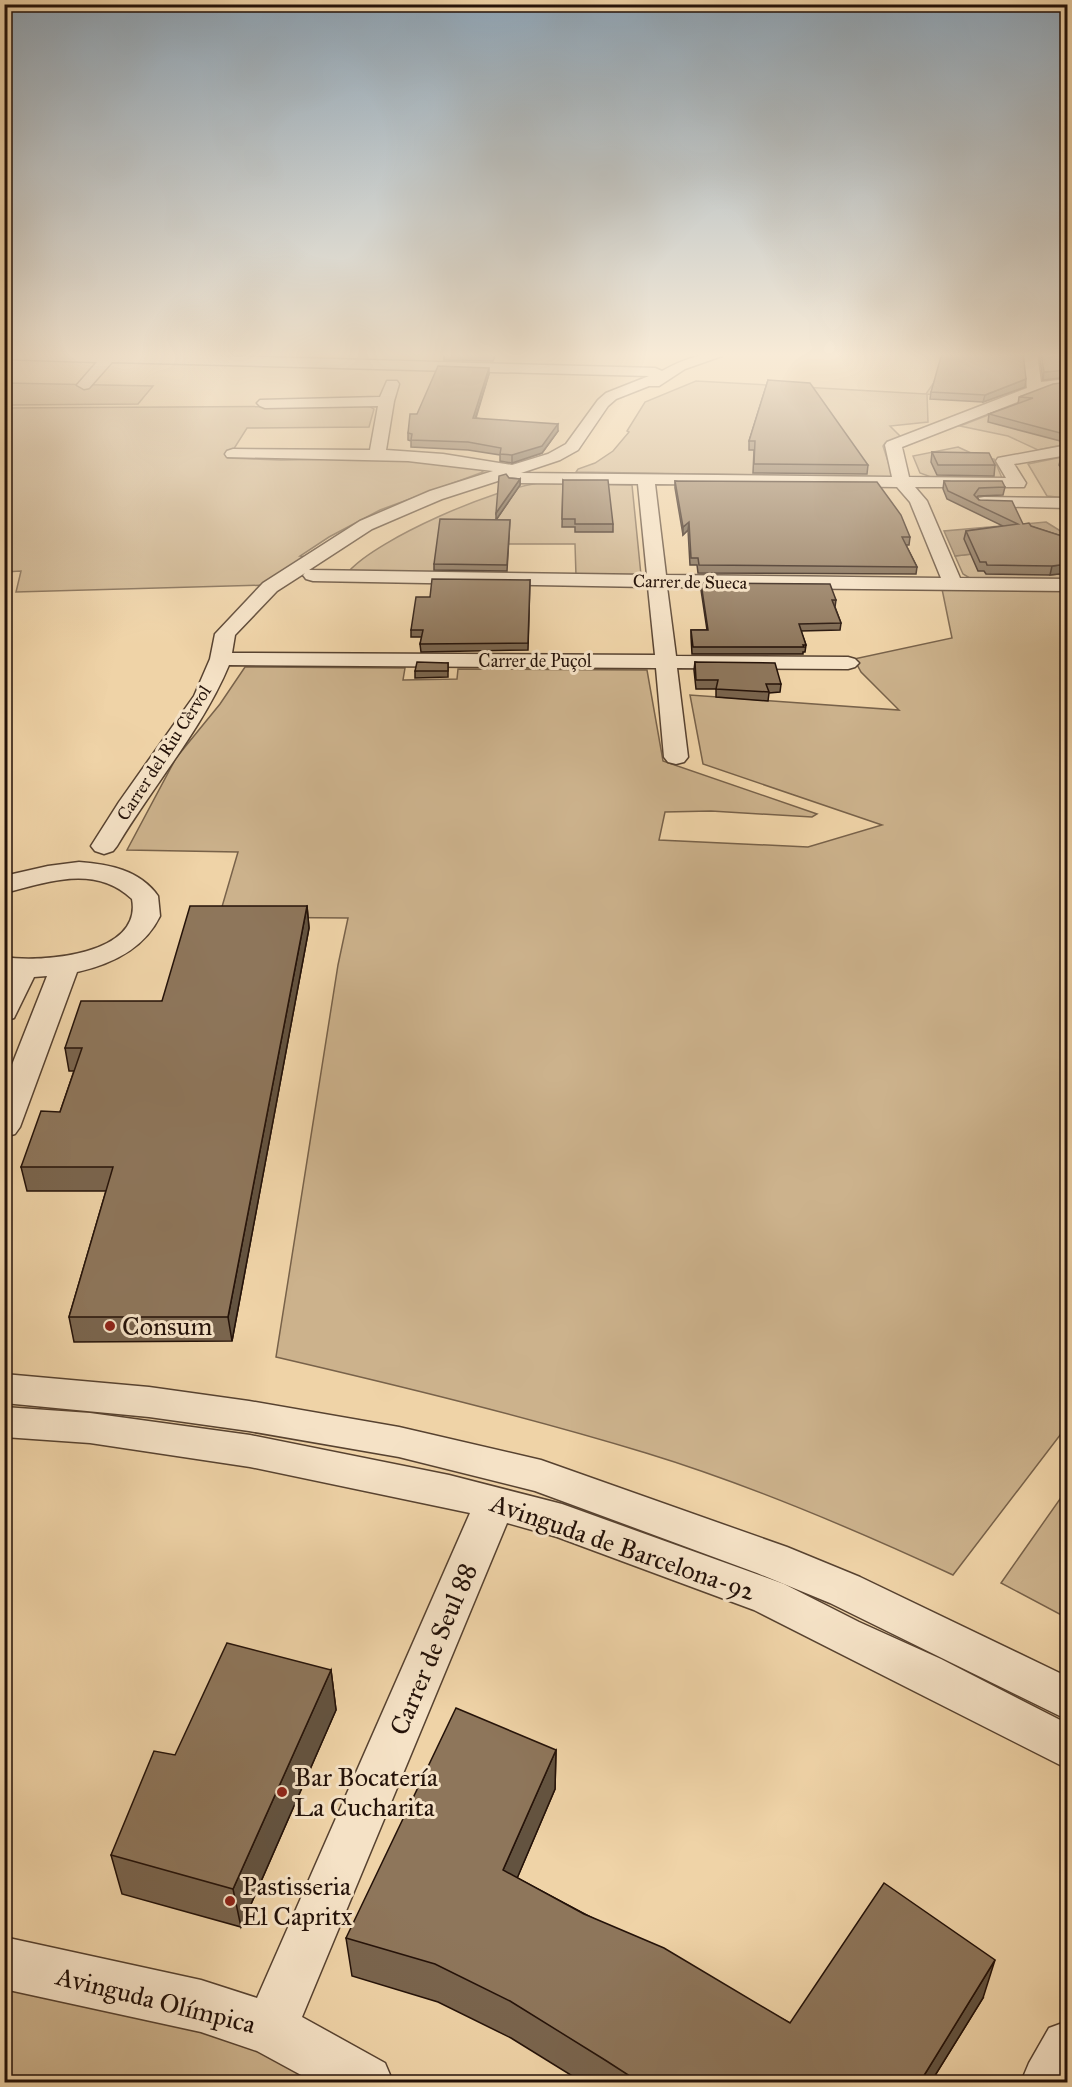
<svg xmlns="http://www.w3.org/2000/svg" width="1072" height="2087" viewBox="0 0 1072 2087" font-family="'IM FELL Great Primer',serif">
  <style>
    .green { fill: #ccb28c; stroke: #78624a; stroke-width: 1.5 }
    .water { fill: #aa9171; stroke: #745e47; stroke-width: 1.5 }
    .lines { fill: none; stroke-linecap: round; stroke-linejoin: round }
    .minor-casing { stroke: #574230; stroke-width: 3 }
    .minor { fill: #f5e2c6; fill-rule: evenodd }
    .wall { fill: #7a654e; stroke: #241209; stroke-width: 1.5 }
    .shaded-wall { fill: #635340; stroke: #241209; stroke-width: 1.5 }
    .building { fill: #8e765b; stroke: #241209; stroke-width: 1.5 }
    .poi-dot { fill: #8f2418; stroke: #f5e2c6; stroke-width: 2 }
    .labels { text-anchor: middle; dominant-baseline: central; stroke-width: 6; stroke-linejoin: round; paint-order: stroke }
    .far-street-label { font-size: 18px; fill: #241209; stroke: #f5e2c6 }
    .near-poi-label { font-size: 26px; fill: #241209; stroke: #f5e2c6; text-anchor: start }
    .near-street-label { font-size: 26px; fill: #241209; stroke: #f5e2c6 }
  </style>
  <rect width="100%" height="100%" fill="#efd3a7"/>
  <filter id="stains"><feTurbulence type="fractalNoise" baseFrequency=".00333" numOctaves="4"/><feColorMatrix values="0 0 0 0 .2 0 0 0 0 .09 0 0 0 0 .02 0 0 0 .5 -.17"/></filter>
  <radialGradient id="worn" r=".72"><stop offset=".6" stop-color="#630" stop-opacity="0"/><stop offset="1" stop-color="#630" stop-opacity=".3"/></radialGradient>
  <g class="green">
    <path d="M1021,353L1027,383C1009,406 953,396 927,394L928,422L890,426L901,437L885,443L883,446L893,477H891L576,472L578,469L595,463L613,451L629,432L627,431L645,402L696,381L926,394L935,381Z"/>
    <path d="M5,383L153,386L138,404L5,405Z"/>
    <path d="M1067,388V444L1038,450L1008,436L960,426L1024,401Z"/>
    <path d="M369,406L374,409L369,427L247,428L228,458L281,460L395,458L479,468L483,472L380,510L329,537L300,556L306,557L268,585L16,592L21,571L5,572V408Z"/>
    <path d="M958,447L984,459H994L1002,478L931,477L920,473L913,456Z"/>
    <path d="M1067,456V498L1047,496L1028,464Z"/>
    <path d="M540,483L632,485L641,575L576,576L575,544H484L483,575L349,571C379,538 495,488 540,483Z"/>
    <path d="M1067,543V580H973L963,574L955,556Z"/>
    <path d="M942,589L1067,590V1426L953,1575C854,1529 751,1485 646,1453C524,1416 400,1386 276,1357L338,965L348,918L219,917L238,852L127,850L176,758L220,704L245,667L405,668L403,680L457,679L458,669L647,670L663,761L817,814L812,817L711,811L665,812L659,840L808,847L882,825L703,764L690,695L899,710L861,672L854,659L952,638Z"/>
    <path d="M1067,1489V1618L1001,1583Z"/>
    <path d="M4,1963L201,2006L358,2082H5Z"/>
  </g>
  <path class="water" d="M1046,522L1067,535V543L955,556L944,531Z"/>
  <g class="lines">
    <g class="minor-casing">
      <g id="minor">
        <path d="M4,353H115L655,368L662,371C682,360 700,353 724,353L722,356L685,369L659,386H649L616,399L608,406L578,450L560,460L521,473L892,477L885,445L887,442L1027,388L1023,353H1037L1041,382L1068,379V387L1051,389L902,447L909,477L1006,478L996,461L998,458L1068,445V455L1014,464L1026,483L1024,487H915L927,501L960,578L1068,579V591L667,587L676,656L848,657L855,659L859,663L855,667L848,669L677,668L688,757L684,762L676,764L668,762L664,757L656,668L229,665C203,728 152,787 117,846L113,851L104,854L95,851L91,846L119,802L194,696L210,659L215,634L263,583L360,521L430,491L493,471L408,461L227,457L225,454L227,451L233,449L370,450L378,406L265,408L260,406L257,403L260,400L380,397L387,381H397L399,384L394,401L386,450L443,454L512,465L548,454L566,444L598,400L606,393L649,376L112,362L89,388L84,389L77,385L97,362L4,359ZM507,478L509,482L515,483L638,484L647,575L309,570L372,529L442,499ZM655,484L897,487L910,502L941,578L666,575ZM305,573L303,575L306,579L313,581L648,587L655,655L232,653L235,635L277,591Z"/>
        <path d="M984,497L1068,498V508L978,506L975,502L978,498Z"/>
        <path d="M79,862C108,864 140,870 158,896L160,916C144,949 112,964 77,972L20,1127L15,1134L4,1137V1085L47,976L34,977L14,1018L4,1021V980L7,974H4V957C42,963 143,955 132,899C95,864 48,882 4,893V876L48,866Z"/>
        <path d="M4,1374L149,1387L249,1401L399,1427L541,1460L787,1547L860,1577L1068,1677V1720L830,1603L757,1573L535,1491L399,1457L249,1431L149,1417L4,1403Z"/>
        <path d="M4,1407L90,1413L250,1435L449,1475L562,1504L784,1584L859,1622L941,1659L1068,1724V1769L754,1610L557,1537L507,1523L302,2017L385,2063L393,2082H314L257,2051L201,2032L4,1989V1937L201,1980L257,1998L470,1513L250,1467L90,1443L4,1437Z"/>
        <path d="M1068,2021V2082H1021L1029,2063L1049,2028Z"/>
      </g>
    </g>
    <use href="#minor" class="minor"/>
  </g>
  <g class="wall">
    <path d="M444,353H496L493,361L444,360Z"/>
    <path d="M1039,353H1068V377L1043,380Z"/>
    <path d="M489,374L476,418L558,431L542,453L512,463L500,461V455L468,450L411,447V441L408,440V433L417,414Z"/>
    <path d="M768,380L868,465L867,474L753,473L754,450H749V441Z"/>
    <path d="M1068,382V443L988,422L989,414L1018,404L1019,397Z"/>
    <path d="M1025,387L983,402L930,399L931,392Z"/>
    <path d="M932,452L995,465L994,476L937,475L931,462Z"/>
    <path d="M1061,457H1068V477L1059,465Z"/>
    <path d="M509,478L520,479V485L496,520H510L507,571L434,570V564L496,520Z"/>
    <path d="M563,480L613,524V532H575V527H562Z"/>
    <path d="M675,481L910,537L909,545H906L917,567L916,574L698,573L697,565H690L688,530L683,535L675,488Z"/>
    <path d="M944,481L1005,487L1003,495L978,496L977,497L979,500L1023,524L1068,538V573L1050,575L986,574L984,571H978L964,539L966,531L1003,526L947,499L943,489Z"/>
    <path d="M530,580L528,650L421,652L420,644L422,637H411V630L430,597Z"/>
    <path d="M701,583L836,600L835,607L841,623L840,630L801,631L806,645L805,652H803V654H692L691,637V630H707L701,590Z"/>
    <path d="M695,662L781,684L780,692L769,693L768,701L716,697V689H696L694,670Z"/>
    <path d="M448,663V677L415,678V671Z"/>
    <path d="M307,906L309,928L232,1341L74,1342L69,1317L106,1191H27L21,1167L60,1112L74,1071H69L65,1048L162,1001Z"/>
    <path d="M331,1670L336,1710L241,1927L122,1894L111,1855L175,1755Z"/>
    <path d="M556,1750L555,1789L517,1878L790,2023L983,1998L931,2082H582L511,2038L438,2002L352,1976L346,1938Z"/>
  </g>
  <g class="shaded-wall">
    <path d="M489,368V374L473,425V418Z"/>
    <path d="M1068,370V377L1043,380L1044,372Z"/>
    <path d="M1026,379L1025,387L983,402L985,395Z"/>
    <path d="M558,424V431L542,453L512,463V455Z"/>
    <path d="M520,479V485L496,520V513Z"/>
    <path d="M689,522L688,530L683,535V527Z"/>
    <path d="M1068,564V573L1050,575L1052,566Z"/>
    <path d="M307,906L309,928L232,1341L228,1317Z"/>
    <path d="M331,1670L336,1710L241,1927L233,1889Z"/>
    <path d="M556,1750L555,1789L504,1909L503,1870Z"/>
    <path d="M995,1960L983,1998L931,2082H920Z"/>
  </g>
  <g class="building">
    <path d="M444,353H494L493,354Z"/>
    <path d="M942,353H1023L1026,379L985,395L931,392Z"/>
    <path d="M1041,353H1068V370L1044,372Z"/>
    <path d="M438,366L489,368L473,418L558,424L542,446L512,455L500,454L501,448L468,442L411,440L412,434L408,433L410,414H417Z"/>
    <path d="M768,380L810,383L868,465L754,464L755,441H749Z"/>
    <path d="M1068,382V435L989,414L1033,398L1019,397L1053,384Z"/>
    <path d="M932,452L989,453L995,465H938Z"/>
    <path d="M1061,457H1068V466Z"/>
    <path d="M506,474L509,478L520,479L496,513L499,476Z"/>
    <path d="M563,480H608L613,524H575V519H562Z"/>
    <path d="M675,481L877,482L901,515L910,537H902L917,567L699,565L698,558H691L689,522L683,527Z"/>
    <path d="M944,481H1002L1005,487L979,488L974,495L979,500L1012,501L1023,524L1029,523L1031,526L1068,538V564L1052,566L987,565L986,562H980L966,531L1018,524L948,491Z"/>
    <path d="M440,519L510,520L507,565L434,564Z"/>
    <path d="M432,579L530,580L528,643L420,644L423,630H411L416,597H430Z"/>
    <path d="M701,583L830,584L836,600H832L841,623L799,624L806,645H803L804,647H693L691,630H708Z"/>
    <path d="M417,662L448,663V671H415Z"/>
    <path d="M695,662L775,663L781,684H766L769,692L716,689L718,680H696Z"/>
    <path d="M190,906H307L228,1317H69L113,1167H21L41,1111L60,1112L82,1048H65L81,1001H162Z"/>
    <path d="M227,1643L331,1670L233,1889L111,1855L154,1751L175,1755Z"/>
    <path d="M456,1708L556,1750L503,1870L584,1914L664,1948L790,2023L884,1883L995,1960L920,2082H639L605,2060L510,2001L435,1964L346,1938Z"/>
  </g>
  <linearGradient id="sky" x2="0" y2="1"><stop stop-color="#8fa6b8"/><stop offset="0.55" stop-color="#f8ebd7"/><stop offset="1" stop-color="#f8ebd7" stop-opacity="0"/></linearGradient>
  <rect width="1072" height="645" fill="url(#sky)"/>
  <g class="poi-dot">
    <circle cx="110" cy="1326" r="6"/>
    <circle cx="282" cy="1792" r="6"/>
    <circle cx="230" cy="1901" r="6"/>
  </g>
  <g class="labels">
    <g class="far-street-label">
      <text transform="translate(690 582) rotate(1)">Carrer de Sueca</text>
      <text x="535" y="661">Carrer de Puçol</text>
      <text transform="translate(164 753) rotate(-57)">Carrer del Riu Cèrvol</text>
    </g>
    <g class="near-poi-label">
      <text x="122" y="1326">Consum</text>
      <text x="294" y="1777">Bar Bocatería<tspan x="294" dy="30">La Cucharita</tspan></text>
      <text x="242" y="1886">Pastisseria<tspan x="242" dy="30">El Capritx</tspan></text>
    </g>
    <g class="near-street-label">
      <text transform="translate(623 1547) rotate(19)">Avinguda de Barcelona-92</text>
      <text transform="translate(433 1649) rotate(-67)">Carrer de Seul 88</text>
      <text transform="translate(156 2000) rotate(14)">Avinguda Olímpica</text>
    </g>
  </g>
  <rect width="1072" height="2087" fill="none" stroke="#efd3a7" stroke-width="24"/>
  <rect x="6" y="6" width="1060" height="2075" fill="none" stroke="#241209" stroke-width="3"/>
  <rect x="12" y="12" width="1048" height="2063" fill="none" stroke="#241209" stroke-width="1.5"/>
  <rect width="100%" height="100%" filter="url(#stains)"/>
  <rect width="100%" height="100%" fill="url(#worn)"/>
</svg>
